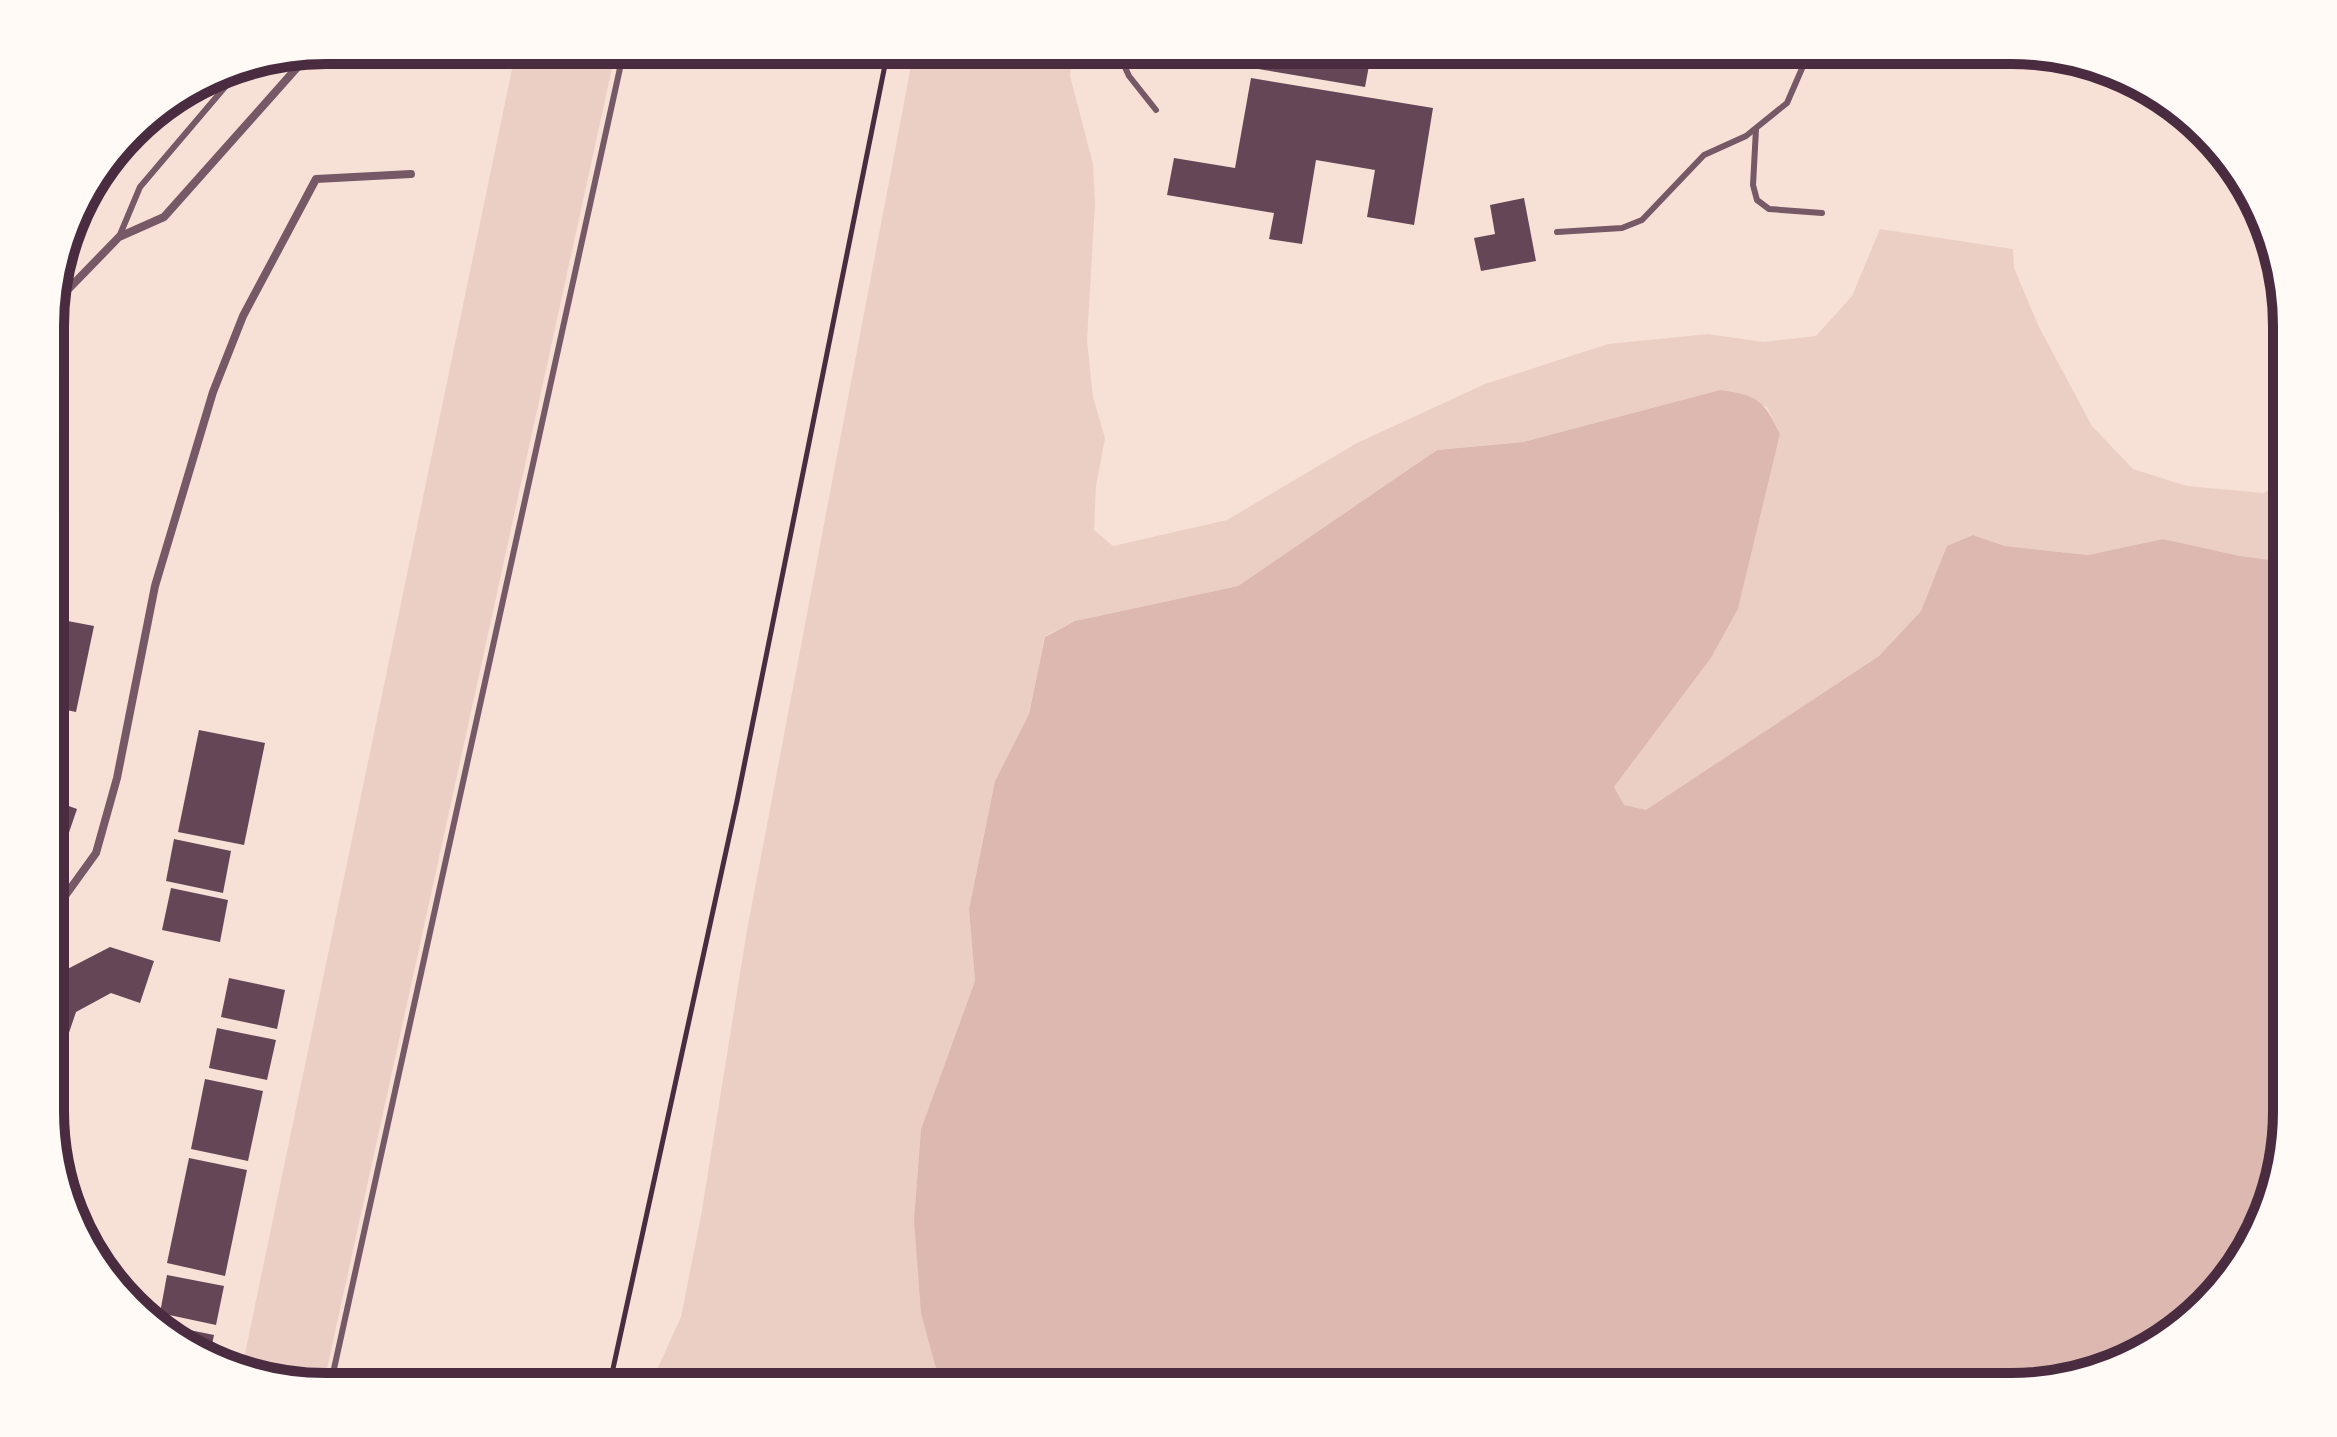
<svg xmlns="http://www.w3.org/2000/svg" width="2337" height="1437" viewBox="0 0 2337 1437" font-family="Merriweather,serif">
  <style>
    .green { fill: #ebcfc5 }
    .water { fill: #dcb8b0 }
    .building { fill: #644757 }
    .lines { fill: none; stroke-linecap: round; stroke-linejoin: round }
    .path { stroke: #4a2c40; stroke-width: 5 }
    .service { stroke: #755966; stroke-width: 6 }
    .minor { stroke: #755966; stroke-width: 8 }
    .rim { fill: none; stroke: #4a2c40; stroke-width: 10 }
  </style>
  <rect width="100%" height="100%" fill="#f7e1d7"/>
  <g class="green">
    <path d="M516,50H616L323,1387L241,1373Z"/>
    <path d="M914,50H1073L1070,76L1093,164L1095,204L1087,340L1093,397L1105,438L1096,486L1094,530L1113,546L1227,520L1357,443L1485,384L1608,344L1708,334L1763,342L1816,336L1852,296L1880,229L2013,249L2014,268L2039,327L2092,426L2133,469L2187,486L2263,493L2286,483V562L2240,556L2163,539L2088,555L2005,546L1973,535L1948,546L1921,611L1879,656L1646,811L1623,805L1614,787L1711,658L1738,609L1780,434L1767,407L1720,390L1523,442L1437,450L1238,586L1075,621L1045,636L1029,714L995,781L969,909L975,981L921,1129L914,1219L940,1383L950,1387H649L681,1317L701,1216L747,930Z"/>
  </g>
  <path class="water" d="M1720,390C1757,395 1764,400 1780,434L1738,609L1711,658L1614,787L1624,805L1646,810L1879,656L1921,611L1947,546L1973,535L2005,546L2088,555L2163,539L2240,556L2286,562V1129L2241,1264L2149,1350L2029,1386L950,1387L940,1383L921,1313L914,1219L921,1129L975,981L969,909L995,781L1029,714L1045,637L1075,621L1238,586L1437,450L1523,442Z"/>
  <g class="building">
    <path d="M1255,50H1372L1365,87L1252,68Z"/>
    <path d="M1430,50H1468L1466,61L1429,54Z"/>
    <path d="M1495,50H1537L1535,64L1494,57Z"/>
    <path d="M1251,78L1433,108L1414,225L1367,217L1375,170L1316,160L1302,244L1269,239L1274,213L1167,195L1174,158L1235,168Z"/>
    <path d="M1524,198L1536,261L1481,271L1474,238L1495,234L1490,205Z"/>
    <path d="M52,618L94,626L76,712L52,707Z"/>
    <path d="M52,713L69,716L56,776L52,775Z"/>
    <path d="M199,730L265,743L244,845L178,832Z"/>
    <path d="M52,800L77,809L62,853L52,857Z"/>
    <path d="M174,839L231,851L223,893L166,881Z"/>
    <path d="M171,888L228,900L220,942L162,930Z"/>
    <path d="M110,947L154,961L140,1003L111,993L76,1012L52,1083V977Z"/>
    <path d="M229,978L285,990L277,1029L221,1017Z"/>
    <path d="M217,1028L276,1040L267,1080L209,1068Z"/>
    <path d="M205,1079L263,1091L248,1161L191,1149Z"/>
    <path d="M189,1158L247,1170L225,1276L167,1263Z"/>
    <path d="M167,1275L224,1286L216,1325L160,1313Z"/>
    <path d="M155,1323L214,1335L209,1359L173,1341Z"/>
  </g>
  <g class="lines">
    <path class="path" d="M609,1387L737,801L888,50"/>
    <g class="service">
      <path d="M1117,50L1129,76L1156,110"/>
      <path d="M1756,129L1753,185L1757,200L1769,209L1822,213"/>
      <path d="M1557,232L1622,228L1642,220L1704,155L1746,136L1787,103L1810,50"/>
      <path d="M119,237L140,187L242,67"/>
      <path d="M330,1387L624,50"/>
    </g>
    <g class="minor">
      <path d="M52,306L119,237L164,217L310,53"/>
      <path d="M52,914L96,853L117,778L155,586L213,392L243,316L316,179L411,174"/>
    </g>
  </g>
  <path d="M0 0H2337V1437H0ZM326 64H2011A262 262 0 0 1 2273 326V1111A262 262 0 0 1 2011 1373H326A262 262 0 0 1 64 1111V326A262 262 0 0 1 326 64Z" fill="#fffaf5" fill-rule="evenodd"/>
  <path class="rim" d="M326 64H2011A262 262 0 0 1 2273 326V1111A262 262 0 0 1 2011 1373H326A262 262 0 0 1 64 1111V326A262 262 0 0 1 326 64Z"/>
</svg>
